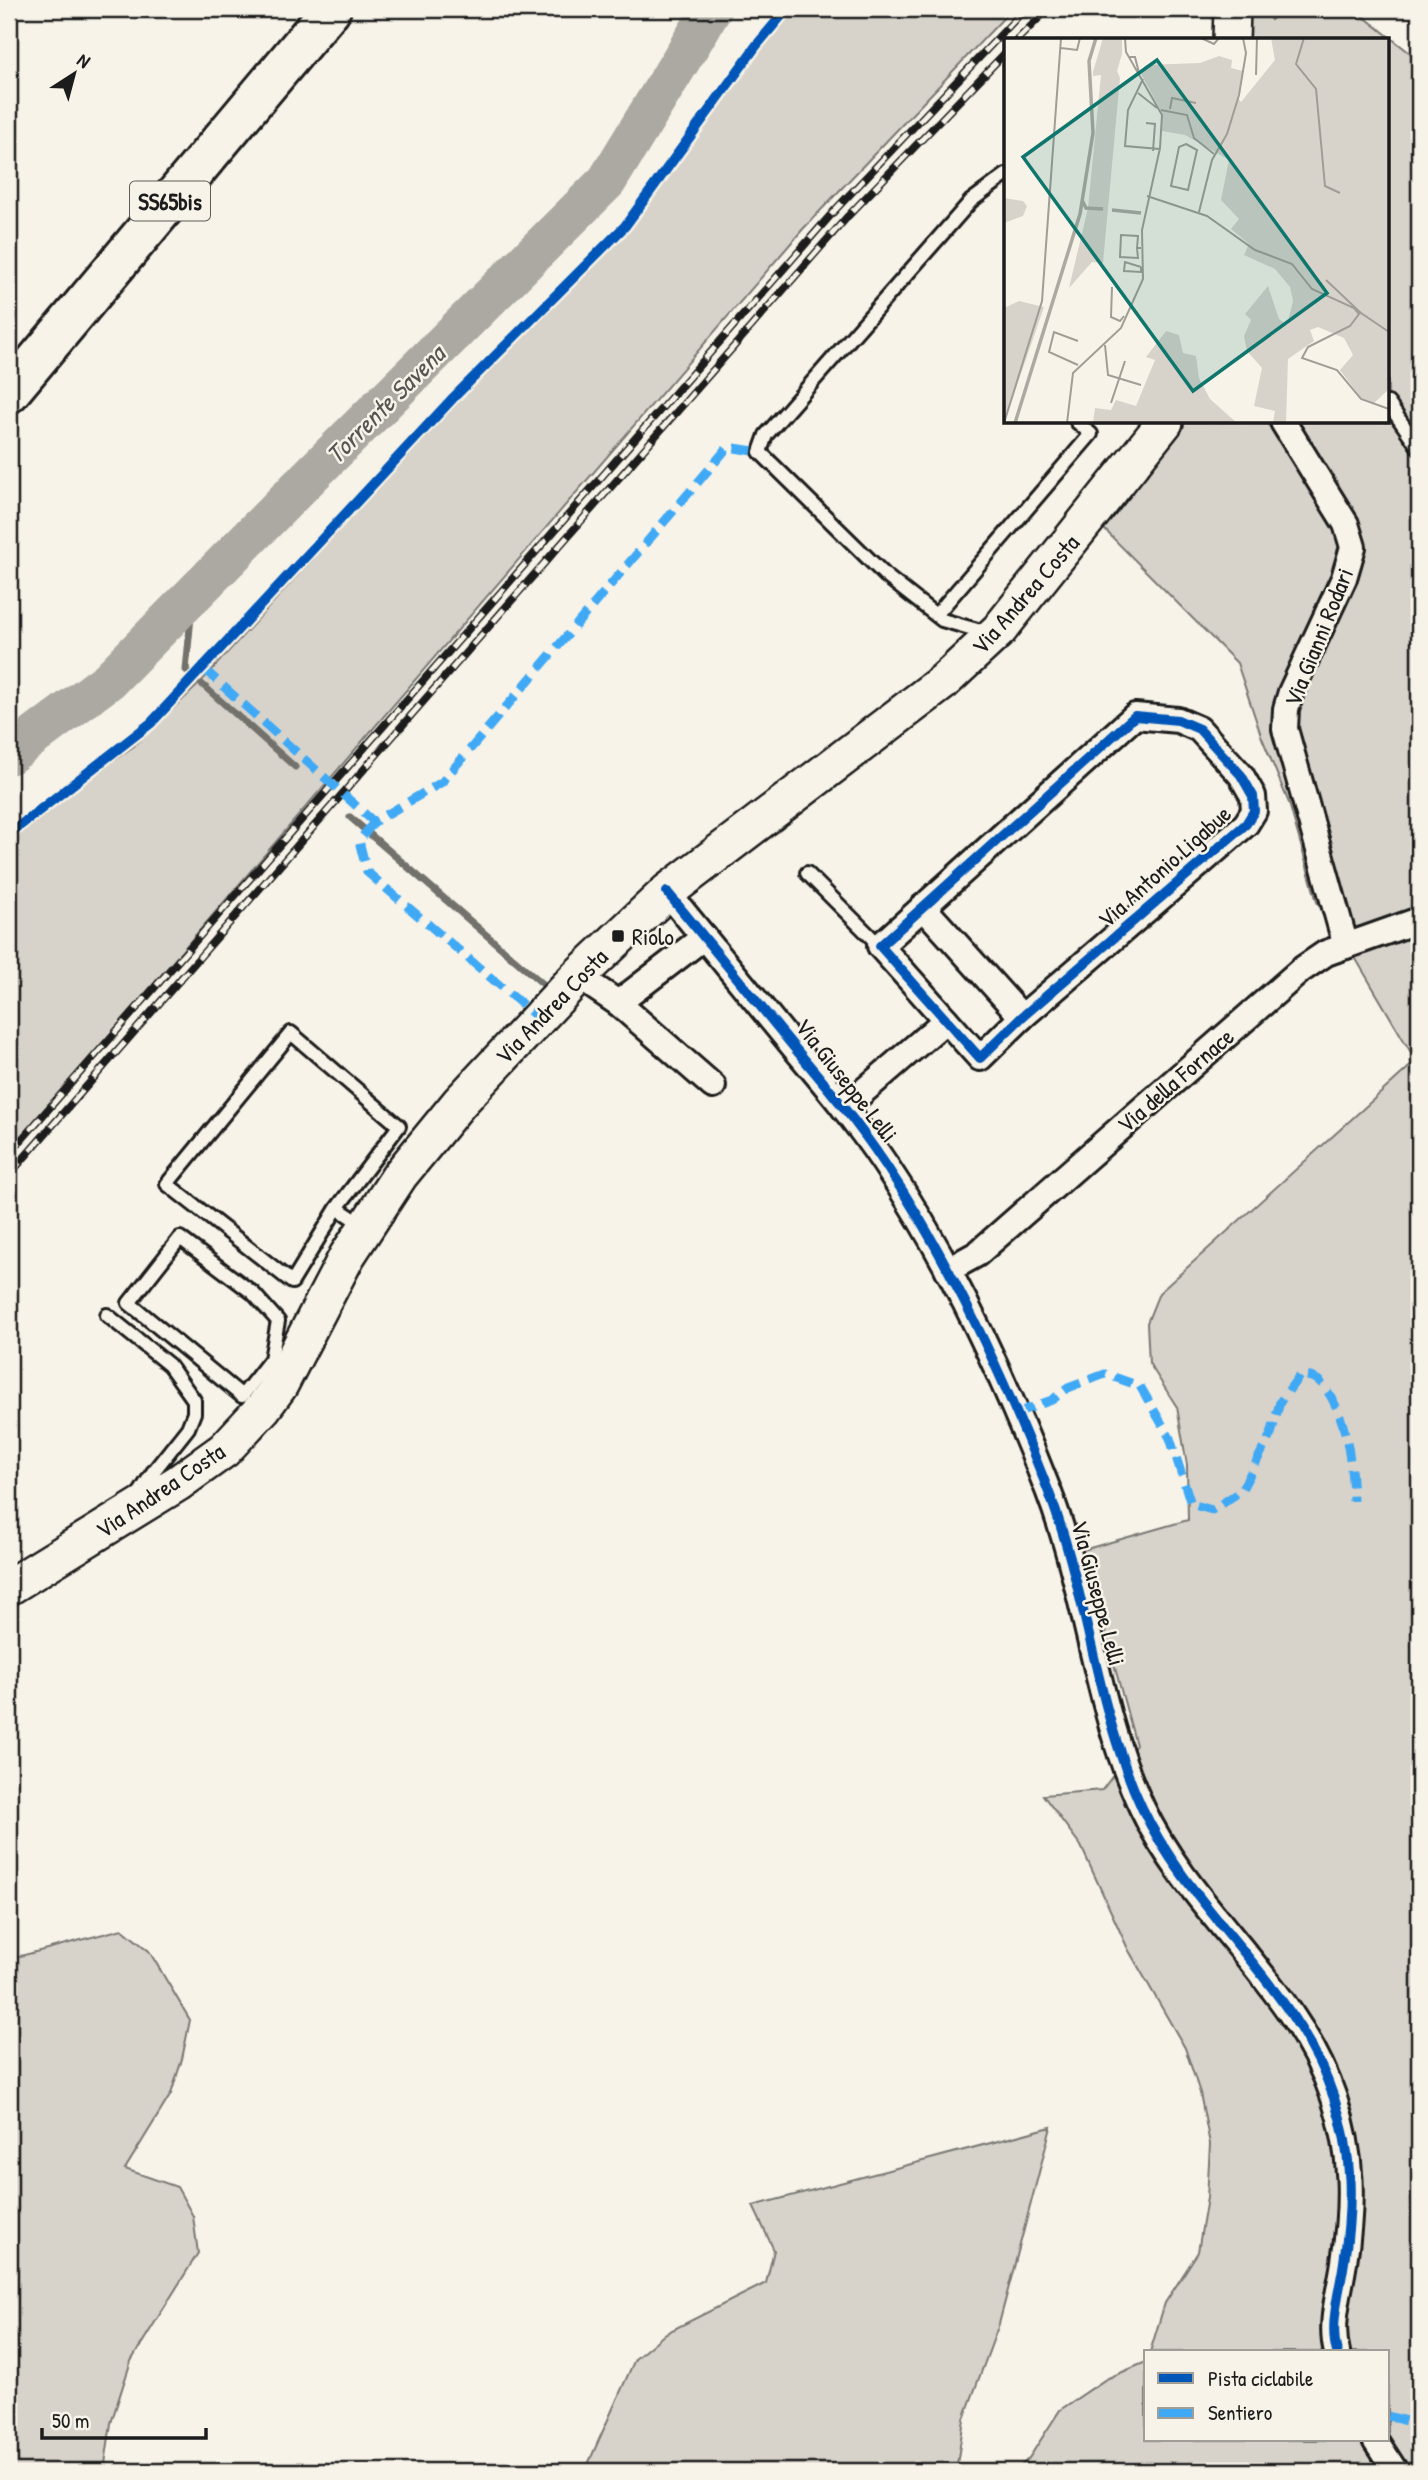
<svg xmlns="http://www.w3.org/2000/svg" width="1428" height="2480" viewBox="0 0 1428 2480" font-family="'Patrick Hand',sans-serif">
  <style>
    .green { fill: #d7d3cb; stroke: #7a7874; stroke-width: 2 }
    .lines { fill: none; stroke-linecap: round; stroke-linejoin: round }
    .stream { stroke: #72716c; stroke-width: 7 }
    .river { stroke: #aca9a2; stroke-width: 40 }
    .service-casing { stroke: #1c1c1c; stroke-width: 18 }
    .minor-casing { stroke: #1c1c1c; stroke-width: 30 }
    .secondary-casing { stroke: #1c1c1c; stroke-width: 40 }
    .primary-casing { stroke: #1c1c1c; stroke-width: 44 }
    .service { stroke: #f7f3e8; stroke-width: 12 }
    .minor { stroke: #f7f3e8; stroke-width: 24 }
    .secondary { stroke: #f7f3e8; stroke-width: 35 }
    .primary { stroke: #f7f3e8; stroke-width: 38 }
    .rail-casing { stroke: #1c1c1c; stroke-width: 8 }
    .rail { stroke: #f7f3e8; stroke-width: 5; stroke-dasharray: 16; stroke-linecap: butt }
    .quiet { stroke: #3fa9f5; stroke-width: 9; stroke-dasharray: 18 9; stroke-linecap: butt }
    .cycleway-casing { stroke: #f7f3e8; stroke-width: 15 }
    .cycleway { stroke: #0057b8; stroke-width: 10 }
    .poi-dot { fill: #1c1c1c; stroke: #f7f3e8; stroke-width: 2.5 }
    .labels { text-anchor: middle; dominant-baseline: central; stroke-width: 5; stroke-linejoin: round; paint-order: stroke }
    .shield { fill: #f7f3e8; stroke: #5e5c59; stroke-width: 2 }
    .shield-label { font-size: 23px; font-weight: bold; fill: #1c1c1c }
    .street-label { font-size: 24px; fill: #1c1c1c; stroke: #f7f3e8 }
    .poi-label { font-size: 24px; fill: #1c1c1c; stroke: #f7f3e8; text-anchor: start }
    .water-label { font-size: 26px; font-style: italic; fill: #565452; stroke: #f7f3e8 }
    .inset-river { fill: none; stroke: #aca9a2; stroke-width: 3.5 }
    .inset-road { fill: none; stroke: #9f9d96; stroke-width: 2 }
    .view { fill: #0f766e; fill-opacity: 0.15; stroke: #0f766e; stroke-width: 3.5 }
    .inset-edge { fill: none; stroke: #1c1c1c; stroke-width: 3.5 }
  </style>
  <rect width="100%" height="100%" fill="#f7f3e8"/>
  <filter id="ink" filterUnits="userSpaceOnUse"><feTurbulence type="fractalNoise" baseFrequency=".0143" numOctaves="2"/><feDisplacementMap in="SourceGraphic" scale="14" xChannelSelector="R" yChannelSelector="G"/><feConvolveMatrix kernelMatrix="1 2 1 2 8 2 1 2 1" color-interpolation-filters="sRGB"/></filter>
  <g filter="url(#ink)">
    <g class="green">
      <path d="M791,9H1012L803,229L21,1138L9,1126V835L134,746L198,685L313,558L639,207L739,69Z"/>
      <path d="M1248,9H1263L1271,20L1285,9H1354L1419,60V2471H1016L1029,2458L1060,2410L1106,2379L1146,2362V2440H1388V2352H1150L1165,2303L1198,2252L1207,2198L1210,2144L1200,2093L1185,2048L1128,1949L1081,1846L1043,1795L1102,1790L1136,1745L1083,1550L1188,1520L1187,1465L1177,1407L1149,1363L1147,1323L1159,1293L1416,1061L1356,959L1317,902L1289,803L1262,738L1237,663L1097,522L1166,422H1388V40H1246Z"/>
      <path d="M122,1929L149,1951L190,2020L182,2059L171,2094L125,2169L177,2187L193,2216L198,2253L131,2361L111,2423L104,2471H9V1959Z"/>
      <path d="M1051,2127L999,2324L964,2419L956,2471H585L635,2359L666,2333L766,2283L774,2250L753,2206Z"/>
    </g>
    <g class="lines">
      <g class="stream">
        <path d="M193,595L186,670L295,767"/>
        <path d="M350,817L543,984"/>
      </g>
      <path class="river" d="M9,755L109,680L310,476L607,181L712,9"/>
      <g class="service-casing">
        <g id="service">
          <path d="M1388,403L1419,448"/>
          <path d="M936,615L1091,434L1077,422"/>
          <path d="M991,634L942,620L886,576L760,452L766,435L971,201L1006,175"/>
          <path d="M807,873L880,946"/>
          <path d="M337,1208L399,1126L291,1033L167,1184L292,1282L337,1208L363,1225"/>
          <path d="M107,1315L169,1365L194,1400V1413L188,1428L153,1472L138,1496"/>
          <path d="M271,1359L278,1321L253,1293L180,1238L129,1303L242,1396L271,1359L289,1362"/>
        </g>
      </g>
      <g class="minor-casing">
        <g id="minor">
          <path d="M1283,422L1346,524L1353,547L1344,578L1291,692L1286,709L1285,729L1346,946"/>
          <path d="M1135,716L1178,720L1199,729L1241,775L1253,796L1254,811L1246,824L1022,1017L980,1058L880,946Z"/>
          <path d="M667,892C709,943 751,994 793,1046C825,1084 857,1122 885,1164C951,1262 1005,1380 1048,1490C1088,1593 1095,1708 1142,1808C1192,1914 1296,1985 1334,2098C1353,2155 1353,2203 1344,2262C1340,2291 1329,2323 1337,2352"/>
          <path d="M923,907L1022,1017"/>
          <path d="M578,976L618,1003L713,1086"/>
          <path d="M618,1003L704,937"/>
          <path d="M844,1108L946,1020"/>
          <path d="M948,1270L977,1254L1301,970L1326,953L1419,920"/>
          <path d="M1375,2440L1395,2471"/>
        </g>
      </g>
      <g class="secondary-casing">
        <g id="secondary">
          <path d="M1231,40L1232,9"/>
          <path d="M9,1587L178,1483L224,1450L263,1408L280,1385L347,1256L400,1175L459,1103L578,976L667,892L943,682L999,630L1165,422"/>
        </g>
      </g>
      <g class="primary-casing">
        <path id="primary" d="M9,393L331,9"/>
      </g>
      <use href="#service" class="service"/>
      <use href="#minor" class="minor"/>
      <use href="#secondary" class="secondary"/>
      <use href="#primary" class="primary"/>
      <g class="rail-casing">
        <g id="rail">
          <path d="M1017,40L1048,9"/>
          <path d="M9,1154L836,209L1025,9"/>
          <path d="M9,1175L848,216L1006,52"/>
        </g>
      </g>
      <use href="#rail" class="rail"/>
      <g class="quiet">
        <path d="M203,668L374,822L442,782L728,447L760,452"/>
        <path d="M374,822L359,841L367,872L538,1018"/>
        <path d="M1016,1413L1052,1400L1068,1388L1105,1374L1140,1386L1170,1438L1191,1504L1212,1510L1241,1491L1271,1434L1280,1402L1300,1375C1307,1376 1316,1377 1320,1382C1347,1410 1352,1464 1353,1501"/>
        <path d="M1388,2416L1413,2423L1419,2421"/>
      </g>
      <g class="cycleway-casing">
        <g id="cycleway">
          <path d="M1135,716L1178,720L1199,729L1241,775L1253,796L1254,811L1246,824L1022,1017L980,1058L880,946Z"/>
          <path d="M9,834L151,723L453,398L625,226L756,46L787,9"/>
          <path d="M667,892C709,943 751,994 793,1046C825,1084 857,1122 885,1164C951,1262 1005,1380 1048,1490C1088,1593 1095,1708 1142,1808C1192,1914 1296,1985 1334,2098C1353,2155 1353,2203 1344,2262C1340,2291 1329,2323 1337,2352"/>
        </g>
      </g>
      <use href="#cycleway" class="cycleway"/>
    </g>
  </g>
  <rect class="poi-dot" x="611" y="929" width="14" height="14" rx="3.5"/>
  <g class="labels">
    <rect class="shield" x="130" y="181.5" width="80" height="39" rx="5"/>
    <g class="shield-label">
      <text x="170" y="201">SS65bis</text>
    </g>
    <g class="street-label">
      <text transform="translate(1025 594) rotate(-49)">Via Andrea Costa</text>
      <text transform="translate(1318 637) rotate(-68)">Via Gianni Rodari</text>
      <text transform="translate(1164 866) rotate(-42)">Via Antonio Ligabue</text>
      <text transform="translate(551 1006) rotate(-46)">Via Andrea Costa</text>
      <text transform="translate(847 1080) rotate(52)">Via Giuseppe Lelli</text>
      <text transform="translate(1175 1080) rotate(-41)">Via della Fornace</text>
      <text transform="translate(160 1490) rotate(-34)">Via Andrea Costa</text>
      <text transform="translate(1099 1593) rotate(75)">Via Giuseppe Lelli</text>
    </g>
    <g class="poi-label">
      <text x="632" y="936">Riolo</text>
    </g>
    <g class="water-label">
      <text transform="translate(385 404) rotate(-45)">Torrente Savena</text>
    </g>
  </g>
  <g transform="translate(1004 38)">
    <rect width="385" height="385" fill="#f7f3e8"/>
    <path d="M99,0H118V16L113,33L116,40L99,225L88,224L65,250L84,170L97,37L89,38V34ZM267,0L385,1V351L370,365L357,360L336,332L349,317L340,300L314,289L306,292L310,303L284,321L282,385H269L271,373L250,368L258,330L243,313L240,298L247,282L241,276L264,248L275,281L283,287L289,263L286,249L271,231L240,217L245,206L227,191L235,181L217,162L225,122L181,97L158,93V75L136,34L142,27L196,25L215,18L228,22L227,30L239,33L234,60L237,64L271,22ZM0,160L19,163L23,168L19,178L0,185ZM15,263L40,269L0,385V270ZM162,293L175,297L179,315L192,318L195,340L206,361L233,385H89L91,370L107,372L112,362L132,368L151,322L142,319Z" fill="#d7d3cb"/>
    <path class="inset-river" d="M78,162L82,170L99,171M108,172L137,175M11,385L76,176L89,95L85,23L92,0"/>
    <path class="inset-road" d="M197,0L210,6L215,0M300,0L292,26L312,51L321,148L336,155M57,10L73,12L76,0M125,19H131L135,35M252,37L253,0M139,41L124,72L121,108L156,111M134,55L153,70M166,71L168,60L192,65M157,72L183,77L190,100L210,116M142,85L151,86L149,113M182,106L193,112L184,152L167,148L175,109ZM143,158L203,178L251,212L288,226L308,251L350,270L355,276L346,288L304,309L298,320L333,332L357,361L385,371M195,174L208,122L223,96L235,57L242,15L239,0M133,210L134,198L117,197L116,219L134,220L133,210H137M137,229V234L120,233L121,224L137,229M322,242L358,276M108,249L107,279L116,283L120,278M357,275L385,294M74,303L50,294L45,314L74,327M101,307L104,337L137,347M107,365L121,323M0,385L38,263L57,0M63,385L69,335L117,290L139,241L138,192L156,110L158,77L122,14L121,0"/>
    <path class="view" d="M153,22L323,255L189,353L19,119Z"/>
    <rect width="385" height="385" class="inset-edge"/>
  </g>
  <rect width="1428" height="2480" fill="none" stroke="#f7f3e8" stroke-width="35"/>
  <rect x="18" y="18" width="1393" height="2445" fill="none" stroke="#1c1c1c" stroke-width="2.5" filter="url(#ink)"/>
  <rect x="1144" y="2350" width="245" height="91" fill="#f7f3e8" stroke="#9f9d96" stroke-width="2"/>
  <rect x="1158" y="2373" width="35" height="10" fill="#0057b8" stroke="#9f9d96" stroke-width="2"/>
  <text x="1208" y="2386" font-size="21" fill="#1c1c1c">Pista ciclabile</text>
  <rect x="1158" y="2408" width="35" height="10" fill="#3fa9f5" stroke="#9f9d96" stroke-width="2"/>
  <text x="1208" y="2420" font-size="21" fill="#1c1c1c">Sentiero</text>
  <g transform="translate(74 74) rotate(36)" stroke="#f7f3e8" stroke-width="5" paint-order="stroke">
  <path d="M0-5L12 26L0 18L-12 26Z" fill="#1c1c1c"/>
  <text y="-10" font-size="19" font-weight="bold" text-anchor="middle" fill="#1c1c1c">N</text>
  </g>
  <path d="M42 2428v10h164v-10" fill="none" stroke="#1c1c1c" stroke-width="3.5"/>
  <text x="52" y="2428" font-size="21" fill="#1c1c1c" stroke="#f7f3e8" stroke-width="5" paint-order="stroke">50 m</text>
</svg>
